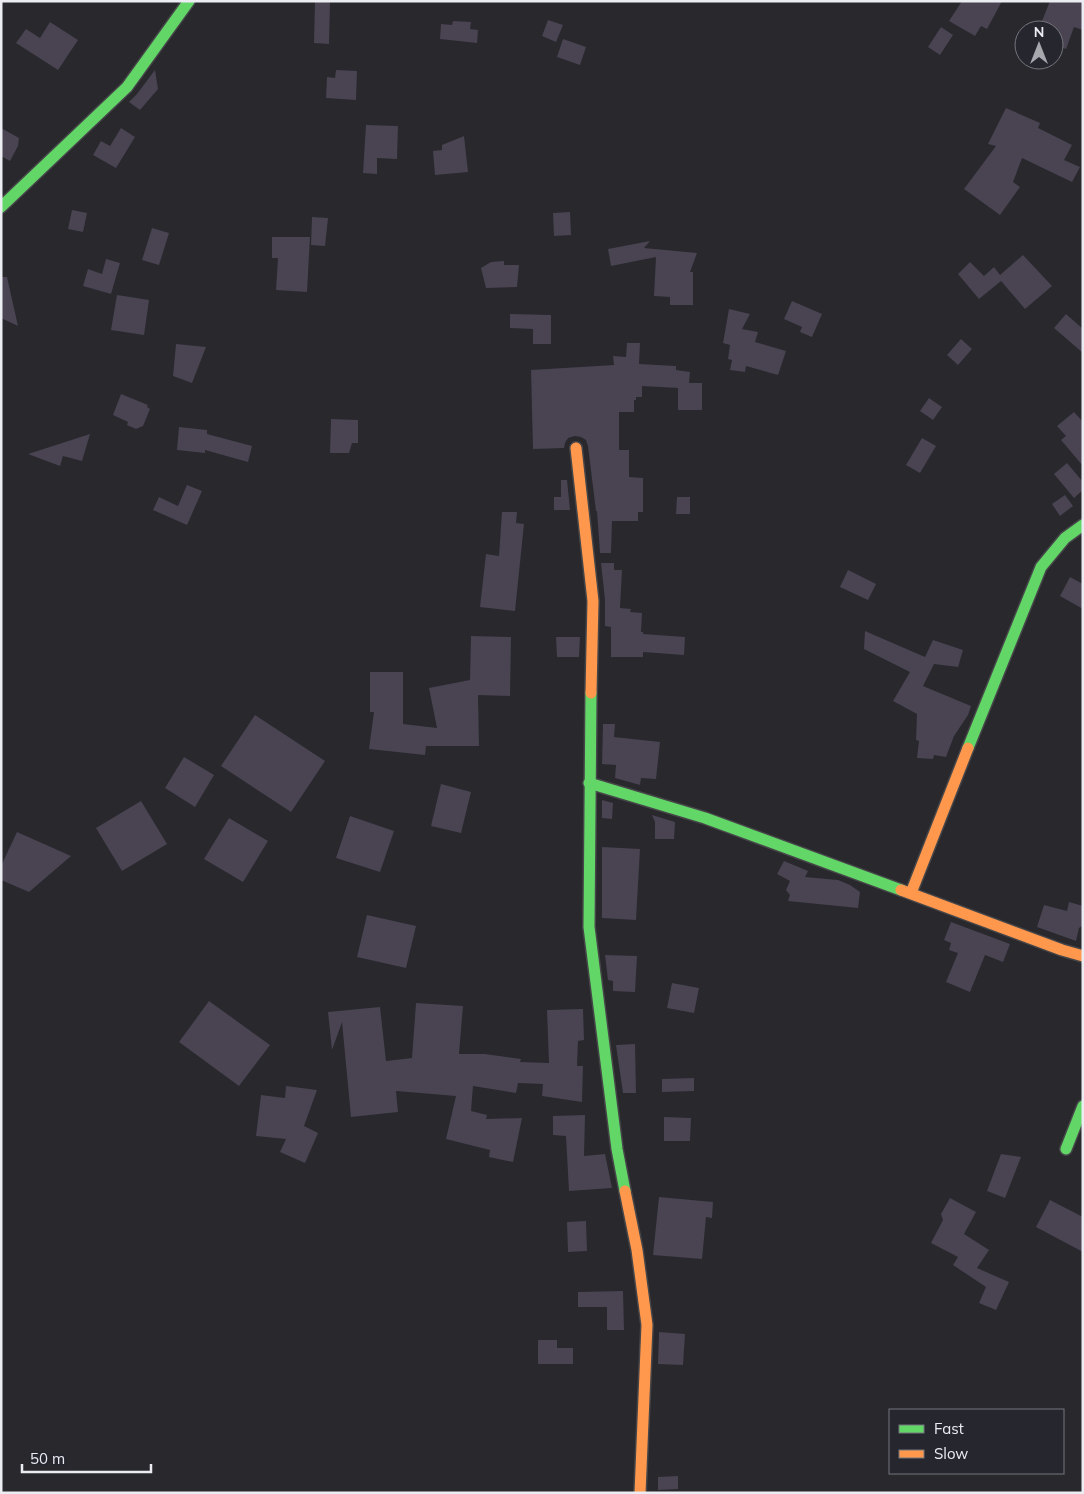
<svg xmlns="http://www.w3.org/2000/svg" width="1084" height="1494" viewBox="0 0 1084 1494" font-family="Mulish,sans-serif">
  <style>
    .building { fill: #494352 }
    .lines { fill: none; stroke-linecap: round; stroke-linejoin: round }
    .fast-casing { stroke: #464649; stroke-width: 14 }
    .slow-casing { stroke: #464649; stroke-width: 14 }
    .fast { stroke: #63d668; stroke-width: 11 }
    .slow { stroke: #ff974d; stroke-width: 11 }
  </style>
  <rect width="100%" height="100%" fill="#28282d"/>
  <g class="building">
    <path d="M315,1H330L329,44L314,43Z"/>
    <path d="M962,1H1002L987,29L981,26L975,36L949,21Z"/>
    <path d="M1050,1H1083V30L1074,27L1066,49L1054,45V30H1041L1043,27L1040,26Z"/>
    <path d="M548,20L563,25L556,42L542,36Z"/>
    <path d="M453,21L471,22L470,29L478,30L477,43L440,39L441,24L452,25Z"/>
    <path d="M50,22L78,40L58,70L16,43L26,29L40,38Z"/>
    <path d="M941,27L953,35L940,55L928,47Z"/>
    <path d="M563,39L586,47L580,65L557,57Z"/>
    <path d="M155,70L158,89L140,110L129,102L137,94Z"/>
    <path d="M336,70L357,71L356,100L326,98L327,77L335,78Z"/>
    <path d="M1006,108L1040,123L1038,128L1072,145L1064,160L1080,167L1072,182L1022,158L1013,182L1020,187L1000,215L964,189L996,146L988,144Z"/>
    <path d="M366,125L398,126L397,159L377,158V174L363,173Z"/>
    <path d="M1,128L19,138L18,146L10,161L1,156Z"/>
    <path d="M121,128L135,137L116,168L93,155L101,141L110,146Z"/>
    <path d="M464,136L468,172L435,175L433,151L442,150V145Z"/>
    <path d="M72,210L87,213L83,232L68,229Z"/>
    <path d="M570,212L571,235L554,236L553,213Z"/>
    <path d="M312,217L328,218L325,246L311,245Z"/>
    <path d="M152,228L169,233L159,265L142,260Z"/>
    <path d="M272,237H310L307,292L276,290L278,258H272Z"/>
    <path d="M650,241L644,248L697,253L690,272H693V305H670V297L654,296L656,257L611,266L608,249Z"/>
    <path d="M1023,255L1052,286L1025,309L1001,281L979,299L958,274L970,262L984,276L994,267L1000,275Z"/>
    <path d="M106,259L120,263L111,294L83,286L88,269L102,274Z"/>
    <path d="M504,261V265H519L517,287L486,288L481,268L491,262Z"/>
    <path d="M1,277H7L18,326L1,318Z"/>
    <path d="M117,295L149,300L144,335L111,330Z"/>
    <path d="M792,301L822,314L812,337L800,332L802,327L784,319Z"/>
    <path d="M729,309L750,314L742,329L758,332L755,342L786,351L778,375L746,366L745,372L730,370L732,360L728,359L730,345L723,343Z"/>
    <path d="M510,314L551,315V344H533V329L510,328Z"/>
    <path d="M1066,314L1083,329V353L1054,328Z"/>
    <path d="M961,339L972,349L958,365L947,355Z"/>
    <path d="M627,343H640L639,364L676,366V370L690,372L689,383H702V410H678V388L642,386V397H636V400H634V412H619V450H629V477L643,478V512H638V521H612L611,553H600L597,511H596L588,446L586,440L581,437L575,436L568,438L565,443L564,448L533,449L531,370L614,365L613,356L626,357Z"/>
    <path d="M176,344L206,347L192,383L173,376Z"/>
    <path d="M121,394L148,405L147,407L150,409L143,426L136,429L127,425L128,422L113,415Z"/>
    <path d="M929,398L942,407L933,420L920,411Z"/>
    <path d="M1074,412L1083,422V466L1061,440L1066,436L1057,426Z"/>
    <path d="M331,419L358,420V443H352L349,453H330Z"/>
    <path d="M179,427L207,430V434L252,446L248,462L205,450V453L177,450Z"/>
    <path d="M90,434L82,461L63,456L60,466L28,454Z"/>
    <path d="M922,438L936,446L920,473L906,465Z"/>
    <path d="M1067,463L1083,482V490L1074,498L1054,474Z"/>
    <path d="M561,480H567L570,510H554V497H561Z"/>
    <path d="M187,485L202,491L187,525L153,510L159,497L178,506Z"/>
    <path d="M1065,495L1073,506L1060,516L1052,504Z"/>
    <path d="M677,497H690V514H676Z"/>
    <path d="M502,512H517L516,523L524,524L515,611L480,607L486,554L499,556Z"/>
    <path d="M601,563H614V570H622L620,608L631,609L630,612L642,613L641,632H643V634L685,637L684,655L643,652V657H611V627L605,626V600Z"/>
    <path d="M848,570L876,584L868,600L840,587Z"/>
    <path d="M1070,577L1083,584V609L1060,596Z"/>
    <path d="M865,631L925,657L933,640L963,650L958,667L934,664L923,686L971,706L968,715L954,736L946,757L934,755L933,759L917,758L919,741L916,740L917,714L893,701L910,672L864,649Z"/>
    <path d="M471,636L511,637L510,696L478,695L479,746H426L425,755L369,749L374,712H370V672H403V724L437,728L429,688L470,680Z"/>
    <path d="M556,637H580L579,657H557Z"/>
    <path d="M255,715L325,761L291,812L221,766Z"/>
    <path d="M603,724H615L614,737L660,742L656,779L641,778L640,785L615,778L616,765L602,764Z"/>
    <path d="M184,757L214,775L195,807L165,788Z"/>
    <path d="M441,784L471,792L461,833L431,826Z"/>
    <path d="M602,800L613,803L612,819L602,818Z"/>
    <path d="M141,801L167,844L122,871L96,828Z"/>
    <path d="M652,815L675,822L674,839H655V822Z"/>
    <path d="M350,816L394,831L380,872L336,858Z"/>
    <path d="M229,818L268,841L243,882L204,859Z"/>
    <path d="M17,832L71,856L29,892L1,880V866Z"/>
    <path d="M602,847L640,849L636,920L602,918Z"/>
    <path d="M784,861L808,871L805,877L838,880L850,885L860,892L858,908L788,901L790,895L786,890L790,881L777,874Z"/>
    <path d="M1069,902L1083,906V925L1079,928L1076,941L1037,927L1044,905L1067,911Z"/>
    <path d="M367,915L416,926L406,968L357,957Z"/>
    <path d="M951,922L1010,944L1003,962L985,955L970,992L946,982L958,953L949,950L951,943L944,940Z"/>
    <path d="M605,955L637,956L635,992L613,991V981L608,980Z"/>
    <path d="M672,983L699,988L694,1013L667,1008Z"/>
    <path d="M209,1001L270,1045L239,1086L179,1042Z"/>
    <path d="M416,1003L463,1006L459,1054H485L521,1059L520,1062L549,1063L547,1010L583,1009L584,1040L578,1041L577,1066H583L582,1102L542,1096L543,1084L518,1083L516,1093L473,1086L471,1111L487,1115L486,1119L522,1118L513,1162L489,1157L490,1150L446,1139L456,1096L396,1091L398,1112L351,1117L342,1022L332,1050L328,1012L380,1007L386,1061L412,1058Z"/>
    <path d="M635,1044L636,1093H623L616,1045Z"/>
    <path d="M694,1078V1091L662,1092V1079Z"/>
    <path d="M286,1086L317,1090L304,1126L318,1133L305,1163L280,1152L286,1139L256,1136L261,1095L285,1098Z"/>
    <path d="M585,1115L584,1156L605,1154L612,1188L569,1191L566,1136L553,1135V1116Z"/>
    <path d="M664,1117L691,1118L690,1141H664Z"/>
    <path d="M1001,1154L1021,1157L1005,1198L987,1191Z"/>
    <path d="M659,1197L713,1202L712,1218L706,1217L702,1259L653,1255Z"/>
    <path d="M950,1198L976,1212L964,1234L989,1250L977,1268L1009,1282L996,1310L979,1303L986,1287L953,1265L958,1257L931,1243L943,1220L941,1214Z"/>
    <path d="M1050,1200L1083,1217V1252L1036,1227Z"/>
    <path d="M586,1221L587,1251L568,1252L567,1222Z"/>
    <path d="M623,1291L624,1330H607V1307H578V1292Z"/>
    <path d="M659,1332L685,1334L683,1365L658,1364Z"/>
    <path d="M538,1340H557V1348H573V1364H538Z"/>
    <path d="M678,1476V1489L658,1490V1477Z"/>
  </g>
  <g class="lines">
    <g class="fast-casing">
      <g id="fast">
        <path d="M1,207L127,87L189,1"/>
        <path d="M591,693L589,927L617,1149L625,1191"/>
        <path d="M968,748L1041,567L1065,538L1083,525"/>
        <path d="M589,783L705,818L901,890"/>
        <path d="M1066,1149L1083,1106"/>
      </g>
    </g>
    <g class="slow-casing">
      <g id="slow">
        <path d="M576,448L593,601L591,693"/>
        <path d="M901,890L1062,950L1083,956"/>
        <path d="M911,893L968,748"/>
        <path d="M625,1191L637,1250L647,1325L640,1493"/>
      </g>
    </g>
    <use href="#fast" class="fast"/>
    <use href="#slow" class="slow"/>
  </g>
  <rect width="1084" height="1494" fill="none" stroke="#ecedf3" stroke-width="5"/>
  <rect x="889" y="1409" width="175" height="65" fill="#26262f" stroke="#75767d"/>
  <rect x="899" y="1425" width="25" height="8" fill="#63d668" stroke="#75767d"/>
  <text x="934" y="1434" font-size="15" fill="#ecedf3">Fast</text>
  <rect x="899" y="1450" width="25" height="8" fill="#ff974d" stroke="#75767d"/>
  <text x="934" y="1459" font-size="15" fill="#ecedf3">Slow</text>
  <g transform="translate(1039 45)"><circle r="24" fill="#26262f" stroke="#75767d"/>
  <path d="M0-4L9 19L0 12L-9 19Z" fill="#a7a8ae"/>
  <text y="-8" font-size="14" font-weight="bold" text-anchor="middle" fill="#ecedf3">N</text>
  </g>
  <path d="M22 1464v8h129v-8" fill="none" stroke="#ecedf3" stroke-width="2.5"/>
  <text x="30" y="1464" font-size="15" fill="#ecedf3" stroke="#26262f" stroke-width="4" paint-order="stroke">50 m</text>
</svg>
